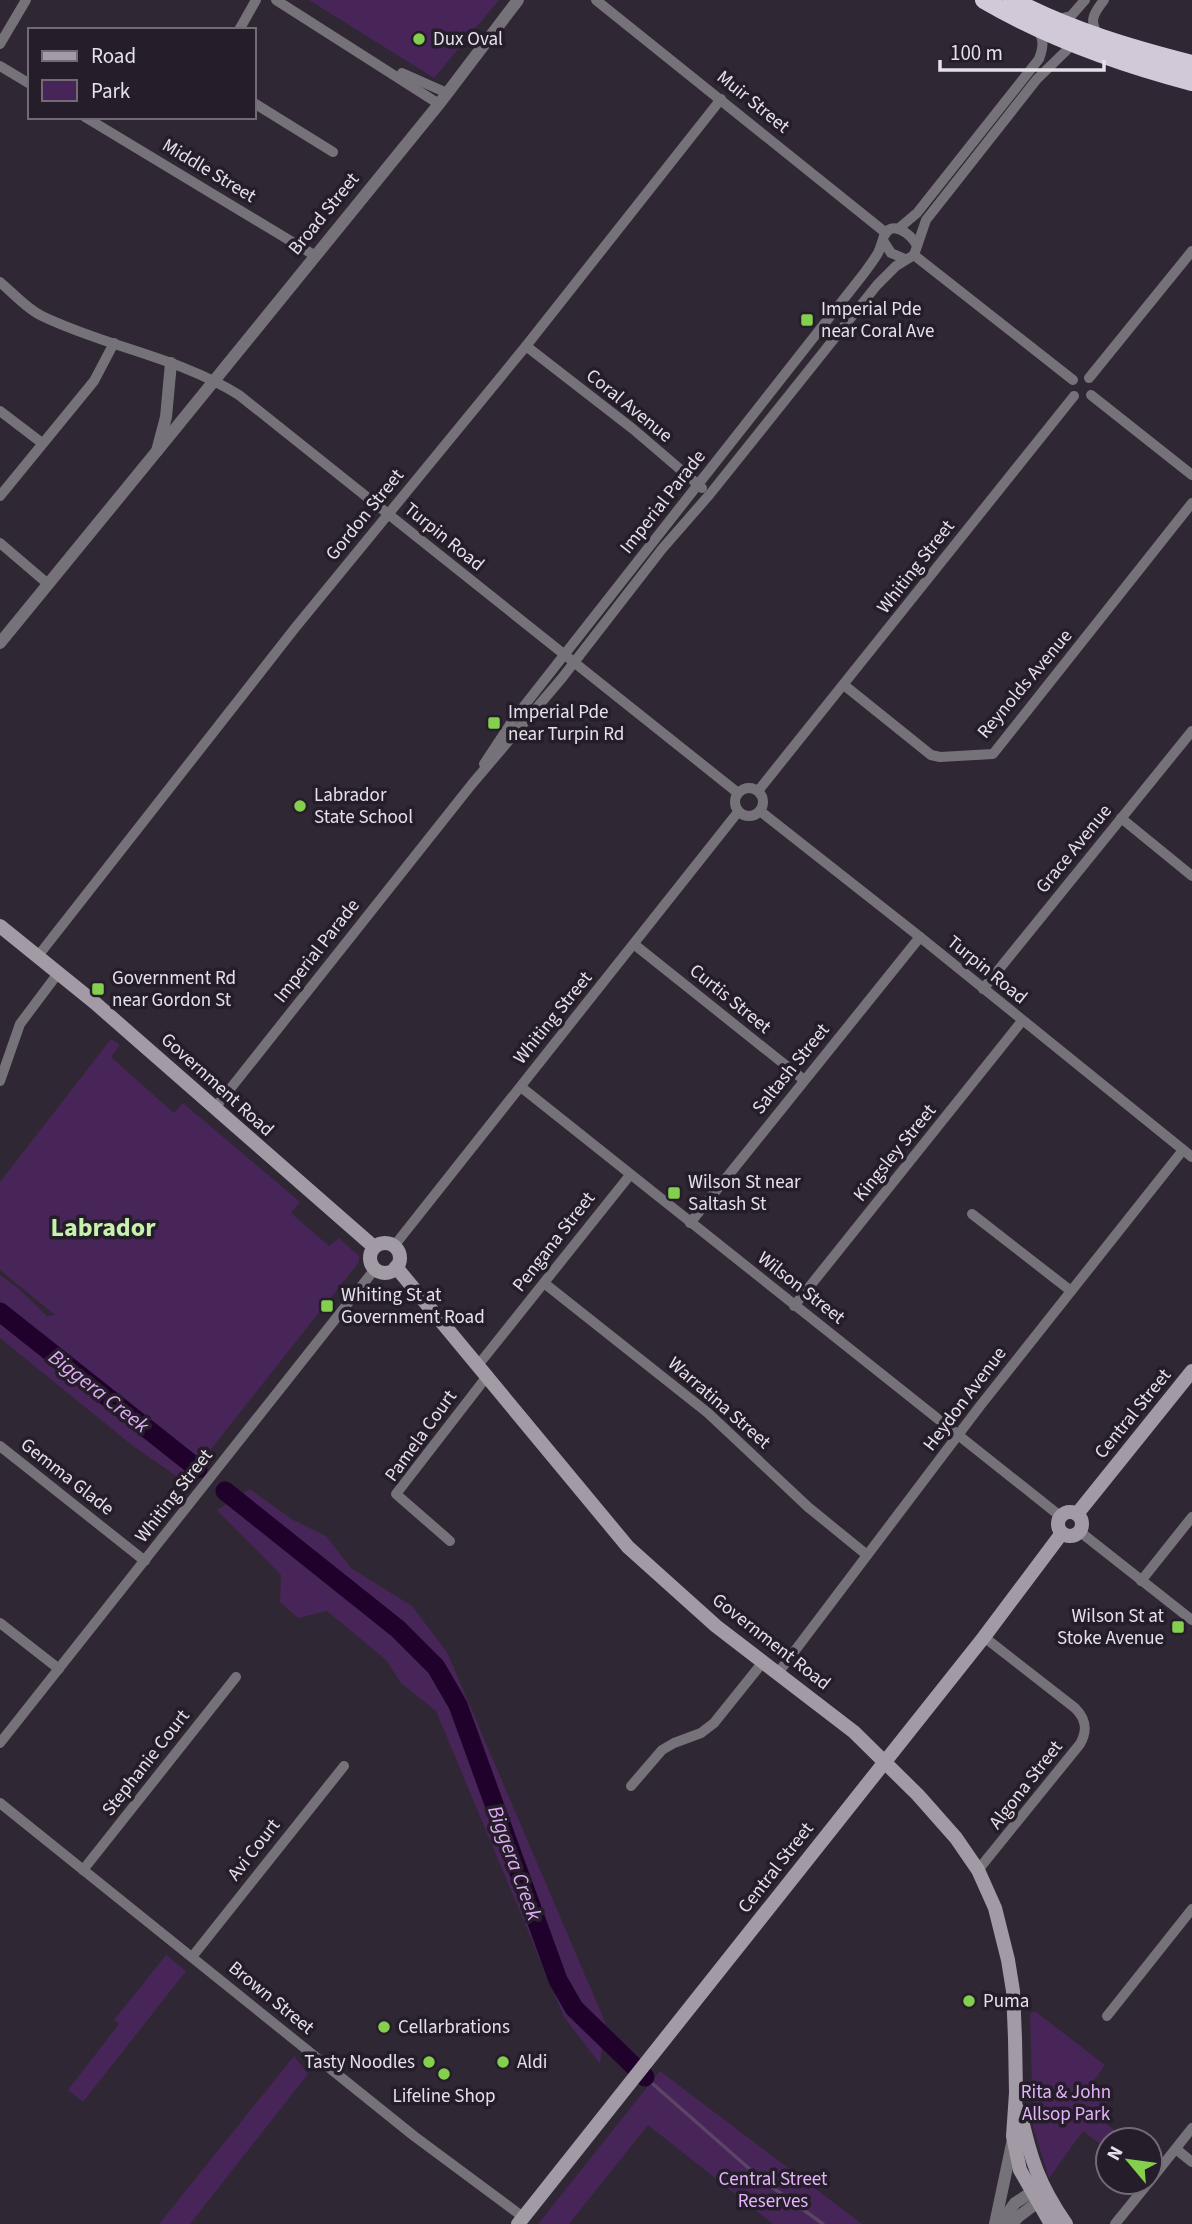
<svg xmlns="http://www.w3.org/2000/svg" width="1192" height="2224" viewBox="0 0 1192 2224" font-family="'Source Sans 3',sans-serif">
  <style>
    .green { fill: #482558 }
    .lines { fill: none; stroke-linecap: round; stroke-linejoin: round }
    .stream { stroke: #5b4465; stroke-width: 3.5 }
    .river { stroke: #20012c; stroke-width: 19 }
    .minor { stroke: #767279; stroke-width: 10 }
    .tertiary { stroke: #767279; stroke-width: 12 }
    .secondary { stroke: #a29ba5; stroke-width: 14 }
    .trunk { stroke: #d2c9d8; stroke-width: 18 }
    .poi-dot { fill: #84cf4d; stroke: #251d29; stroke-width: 2.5 }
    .labels { text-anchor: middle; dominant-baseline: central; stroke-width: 7; stroke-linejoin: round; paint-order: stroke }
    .poi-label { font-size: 19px; fill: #e6e1e9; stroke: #251d29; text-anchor: start }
    .street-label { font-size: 19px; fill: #e6e1e9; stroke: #251d29 }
    .park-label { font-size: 19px; fill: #e4b3fc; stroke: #251d29 }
    .water-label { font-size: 21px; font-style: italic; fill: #deadf6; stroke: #251d29 }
    .district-label { font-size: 26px; font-weight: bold; fill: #c7f2ae; stroke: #251d29 }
  </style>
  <rect width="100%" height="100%" fill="#2f2733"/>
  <g class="green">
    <path d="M309,0H499L434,78Z"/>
    <path d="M111,1039L120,1045L111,1057L174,1113L183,1103L300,1202L291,1213L329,1246L339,1238L359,1256V1262L185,1482L133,1446L0,1338V1275L18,1288L47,1316L55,1315L0,1270V1182Z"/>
    <path d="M250,1489L293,1520L326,1536L351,1568L412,1606L447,1652L605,2022L600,2064L564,2017L436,1711L401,1683L386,1660L327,1611L298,1618L280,1602L281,1575L217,1510Z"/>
    <path d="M166,1955L186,1971L83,2102L68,2090L119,2024L114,2020Z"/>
    <path d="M1036,2012L1105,2065L1092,2083L1110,2098L1096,2116L1127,2140H1108V2150L1083,2131L1049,2178L1033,2127L1030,2013Z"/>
    <path d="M294,2056L308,2074L190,2224H159Z"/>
    <path d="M660,2071L862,2224H773L648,2125L569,2224H538Z"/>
  </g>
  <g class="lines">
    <path class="stream" d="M645,2077L761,2179L823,2224"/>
    <g class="river">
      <path d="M0,1312L198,1469"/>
      <path d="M225,1491L398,1629L436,1667L458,1705L558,1980L574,2008L645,2077"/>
    </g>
    <g class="minor">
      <path d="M276,0L439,104"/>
      <path d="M596,0L886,233"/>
      <path d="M1058,19L1071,16L1085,0"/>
      <path d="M239,30L256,0"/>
      <path d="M1100,37C1088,22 1093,14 1104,0"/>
      <path d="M0,44L26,0"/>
      <path d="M0,66L30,84"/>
      <path d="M402,73L447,93"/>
      <path d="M254,103L333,152"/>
      <path d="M85,117L314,255"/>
      <path d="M898,229L917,213L1039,59C1043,48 1045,39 1037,30"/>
      <path d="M884,242L891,253L905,259"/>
      <path d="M914,255L1073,380"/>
      <path d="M0,282C13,293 27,309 42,316C106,347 178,357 239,395L738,793"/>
      <path d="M526,346L633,429L702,488"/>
      <path d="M1089,378L1192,251"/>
      <path d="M1091,395L1192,475"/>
      <path d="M0,411L42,443"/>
      <path d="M0,496L94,381L114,343"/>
      <path d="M0,543L48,584"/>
      <path d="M844,685L931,755L940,757L993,754L1192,503"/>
      <path d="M484,764L513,720L865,272C869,266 874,260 878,253C881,247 882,242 884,236C891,219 911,234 916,244"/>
      <circle cx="749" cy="802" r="14"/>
      <path d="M758,791L1074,396"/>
      <path d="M760,811L920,937L1192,1157"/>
      <path d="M1121,818L1192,876"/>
      <path d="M635,945L804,1080"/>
      <path d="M38,956L295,628L526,346L721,99"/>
      <path d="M983,989L1192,731"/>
      <path d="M0,1081L20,1024L59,972"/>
      <path d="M521,1087L1060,1516"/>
      <path d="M215,1108L472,784L562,678L662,549L710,494L877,285L896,266L914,255L926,220L1037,79L1071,46L1078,47"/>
      <path d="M972,1214L1071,1291"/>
      <path d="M690,1223L920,937"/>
      <path d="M394,1246L738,812"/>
      <path d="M544,1283L708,1413L808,1507L867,1555"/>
      <path d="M794,1306L1022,1021"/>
      <path d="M479,1364L630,1175"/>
      <path d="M0,1446L145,1561"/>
      <path d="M1079,1531L1192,1620"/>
      <path d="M450,1541L396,1494L488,1375"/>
      <path d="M1141,1581L1192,1517"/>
      <path d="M0,1623L59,1669"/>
      <path d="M778,1673L980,1406L1183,1150"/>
      <path d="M0,1743L375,1269"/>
      <path d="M631,1786L662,1750L674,1743L701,1733L714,1723L763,1662"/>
      <path d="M0,1803L414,2136L523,2217"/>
      <path d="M83,1870L236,1677"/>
      <path d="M978,1870L1080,1744C1088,1730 1086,1719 1075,1708L984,1637"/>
      <path d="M192,1957L344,1766"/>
      <path d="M1107,2016L1192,1909"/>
      <path d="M1176,2149L1192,2162"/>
      <path d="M1150,2181L1192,2128"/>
      <path d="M1115,2224L1149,2182"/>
    </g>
    <g class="tertiary">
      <path d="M157,451L439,104L518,0"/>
      <path d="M0,643L157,451L166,417L171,363"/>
      <path d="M995,2224L1013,2139"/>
      <path d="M1000,2224L1015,2203L1040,2187"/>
      <path d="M1012,2224L1018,2217L1046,2196"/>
    </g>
    <g class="secondary">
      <path d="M0,926L94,1002L374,1247"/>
      <circle cx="385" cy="1258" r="15"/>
      <path d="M396,1267L628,1547L716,1626L854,1732L918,1795L956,1838L978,1870L995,1908L1008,1960L1013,1991L1015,2038L1016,2093L1013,2136L1020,2170L1051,2224"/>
      <circle cx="1070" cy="1524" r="12"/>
      <path d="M1077,1514L1192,1371"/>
      <path d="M1020,2111C1030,2158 1039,2185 1066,2224"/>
      <path d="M518,2224L984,1637L1062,1533"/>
    </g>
    <g class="trunk">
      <path d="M984,0C1049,38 1120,63 1192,82"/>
      <path d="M1012,0C1069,30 1129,48 1192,64"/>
    </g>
  </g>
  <g class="poi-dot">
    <circle cx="419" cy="39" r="7"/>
    <rect x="800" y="313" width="14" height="14" rx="3.5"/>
    <rect x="487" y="716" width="14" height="14" rx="3.5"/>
    <circle cx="300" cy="806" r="7"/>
    <rect x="91" y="982" width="14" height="14" rx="3.5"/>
    <rect x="667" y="1186" width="14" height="14" rx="3.5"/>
    <rect x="320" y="1299" width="14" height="14" rx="3.5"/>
    <rect x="1171" y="1620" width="14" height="14" rx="3.5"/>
    <circle cx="969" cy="2001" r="7"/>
    <circle cx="384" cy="2027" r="7"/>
    <circle cx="429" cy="2062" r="7"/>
    <circle cx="503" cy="2062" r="7"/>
    <circle cx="444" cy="2074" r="7"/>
  </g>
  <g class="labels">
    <g class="poi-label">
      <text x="433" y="39">Dux Oval</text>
      <text x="821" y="309">Imperial Pde<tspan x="821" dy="22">near Coral Ave</tspan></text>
      <text x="508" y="712">Imperial Pde<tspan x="508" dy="22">near Turpin Rd</tspan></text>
      <text x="314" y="795">Labrador<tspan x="314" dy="22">State School</tspan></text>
      <text x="112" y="978">Government Rd<tspan x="112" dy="22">near Gordon St</tspan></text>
      <text x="688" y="1182">Wilson St near<tspan x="688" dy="22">Saltash St</tspan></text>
      <text x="341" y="1295">Whiting St at<tspan x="341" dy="22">Government Road</tspan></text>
      <text x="1164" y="1616" text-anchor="end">Wilson St at<tspan x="1164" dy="22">Stoke Avenue</tspan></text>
      <text x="983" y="2001">Puma</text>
      <text x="398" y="2027">Cellarbrations</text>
      <text x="415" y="2062" text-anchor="end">Tasty Noodles</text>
      <text x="517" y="2062">Aldi</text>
      <text x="444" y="2096" text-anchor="middle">Lifeline Shop</text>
    </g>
    <g class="street-label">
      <text transform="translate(753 102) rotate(39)">Muir Street</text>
      <text transform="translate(209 171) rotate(31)">Middle Street</text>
      <text transform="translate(324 214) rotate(-51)">Broad Street</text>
      <text transform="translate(629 406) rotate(39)">Coral Avenue</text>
      <text transform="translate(663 502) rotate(-52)">Imperial Parade</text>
      <text transform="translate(365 515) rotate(-51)">Gordon Street</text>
      <text transform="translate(444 537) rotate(39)">Turpin Road</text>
      <text transform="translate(916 567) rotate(-52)">Whiting Street</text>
      <text transform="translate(1025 684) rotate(-50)">Reynolds Avenue</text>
      <text transform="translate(1074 849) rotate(-51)">Grace Avenue</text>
      <text transform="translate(317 951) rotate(-52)">Imperial Parade</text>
      <text transform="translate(987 970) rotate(39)">Turpin Road</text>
      <text transform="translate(730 999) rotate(39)">Curtis Street</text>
      <text transform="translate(553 1018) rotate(-51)">Whiting Street</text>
      <text transform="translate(791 1069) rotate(-51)">Saltash Street</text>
      <text transform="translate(217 1085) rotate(42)">Government Road</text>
      <text transform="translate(895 1153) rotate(-51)">Kingsley Street</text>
      <text transform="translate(554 1242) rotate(-52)">Pengana Street</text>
      <text transform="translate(801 1288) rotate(38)">Wilson Street</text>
      <text transform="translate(965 1399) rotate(-53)">Heydon Avenue</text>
      <text transform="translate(719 1403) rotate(41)">Warratina Street</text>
      <text transform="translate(1133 1414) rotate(-51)">Central Street</text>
      <text transform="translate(421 1436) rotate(-54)">Pamela Court</text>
      <text transform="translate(67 1477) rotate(38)">Gemma Glade</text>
      <text transform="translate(174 1496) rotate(-52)">Whiting Street</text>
      <text transform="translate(771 1642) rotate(38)">Government Road</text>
      <text transform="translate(146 1763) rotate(-52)">Stephanie Court</text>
      <text transform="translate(1026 1785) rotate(-52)">Algona Street</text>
      <text transform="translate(254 1850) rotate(-52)">Avi Court</text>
      <text transform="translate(776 1868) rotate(-52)">Central Street</text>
      <text transform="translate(271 1998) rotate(39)">Brown Street</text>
    </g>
    <g class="park-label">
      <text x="1066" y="2092">Rita &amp; John<tspan x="1066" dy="22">Allsop Park</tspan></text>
      <text x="773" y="2179">Central Street<tspan x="773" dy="22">Reserves</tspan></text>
    </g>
    <g class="water-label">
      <text transform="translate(99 1391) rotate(38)">Biggera Creek</text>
      <text transform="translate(515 1863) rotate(70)">Biggera Creek</text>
    </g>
    <g class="district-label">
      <text x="103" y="1227">Labrador</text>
    </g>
  </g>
  <rect x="28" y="28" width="228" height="91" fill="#251d29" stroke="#726b76" stroke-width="2"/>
  <rect x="42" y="51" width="35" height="10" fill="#a29ba5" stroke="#726b76" stroke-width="2"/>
  <text x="91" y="63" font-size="21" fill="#e6e1e9">Road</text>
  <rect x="42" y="80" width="35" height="21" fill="#482558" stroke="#726b76" stroke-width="2"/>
  <text x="91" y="98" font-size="21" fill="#e6e1e9">Park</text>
  <g transform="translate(1129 2161) rotate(299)"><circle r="33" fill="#251d29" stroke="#726b76" stroke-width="2"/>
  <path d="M0-5L12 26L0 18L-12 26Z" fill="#84cf4d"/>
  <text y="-10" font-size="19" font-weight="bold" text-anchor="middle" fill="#e6e1e9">N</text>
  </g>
  <path d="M940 60v10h164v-10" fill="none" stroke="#e6e1e9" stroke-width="3.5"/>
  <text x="950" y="60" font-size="21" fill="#e6e1e9" stroke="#251d29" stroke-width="5" paint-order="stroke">100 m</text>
</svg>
